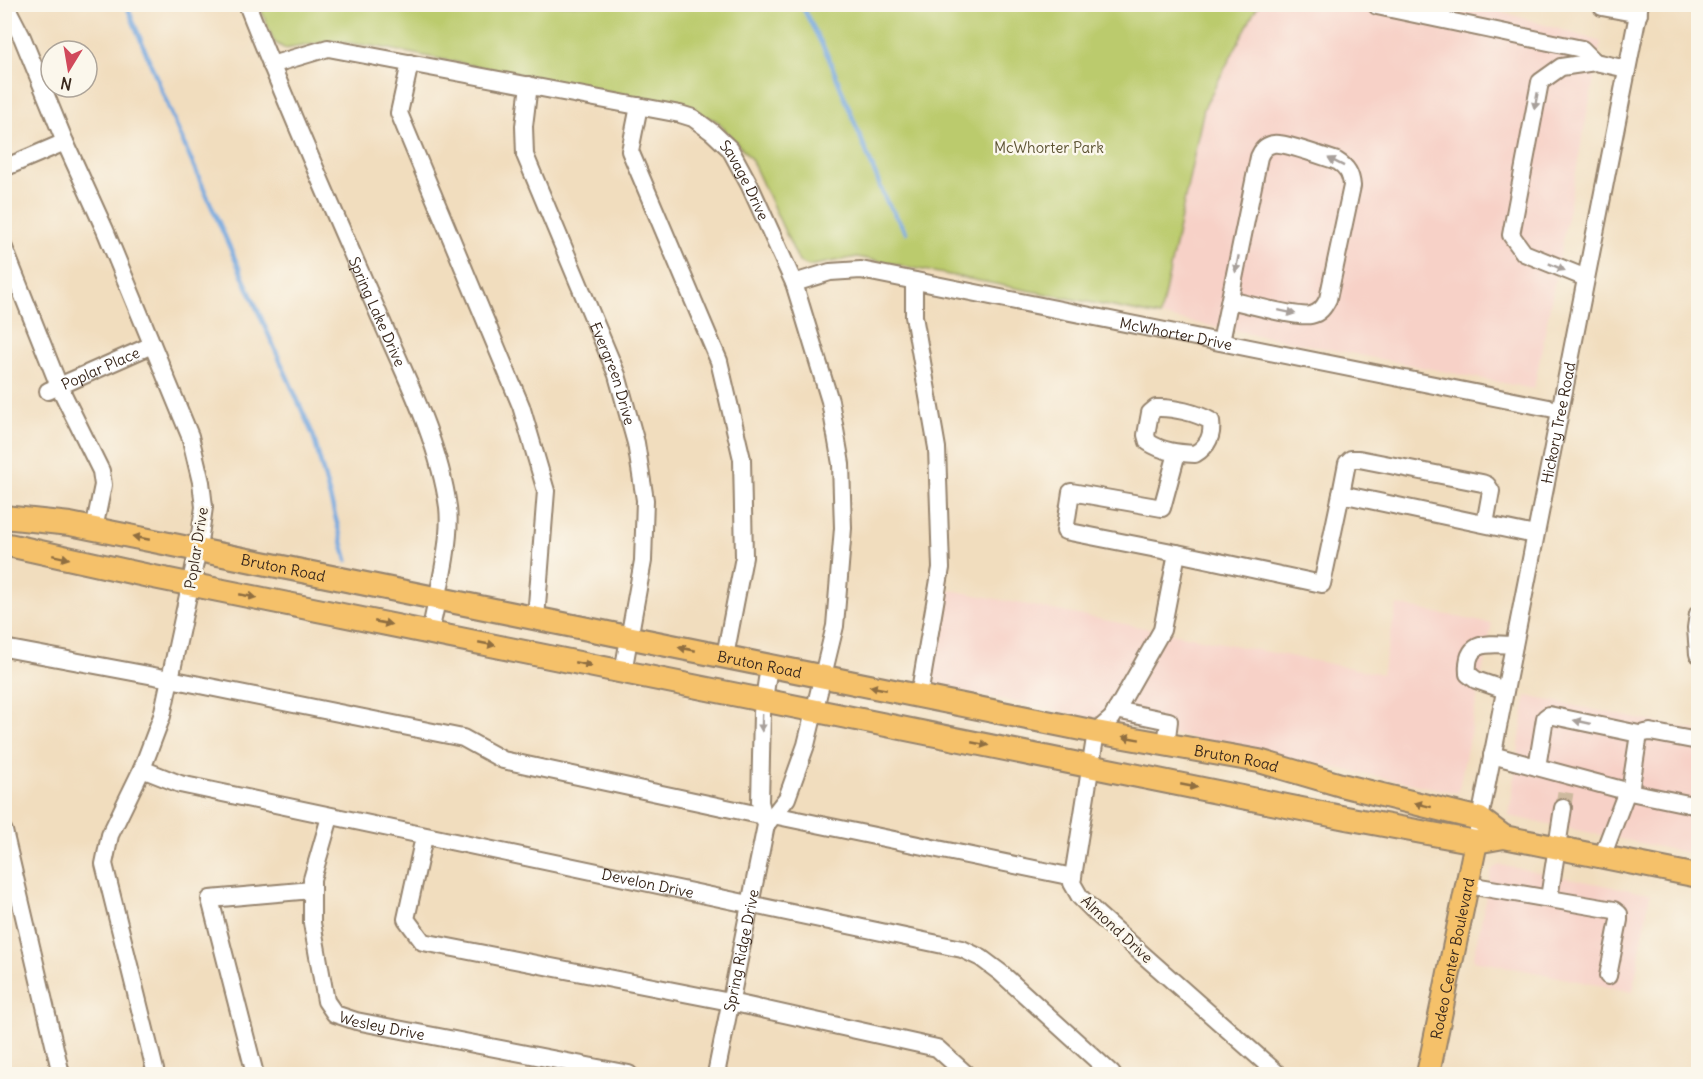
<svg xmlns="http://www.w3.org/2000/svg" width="1703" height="1079" viewBox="0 0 1703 1079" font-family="Delius,sans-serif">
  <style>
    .built { fill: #f7d1c7 }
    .green { fill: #bbcb6d; stroke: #7b7a46; stroke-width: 1.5 }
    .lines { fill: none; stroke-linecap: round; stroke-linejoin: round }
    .stream { stroke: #71a6de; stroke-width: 4.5 }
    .minor-tunnel { stroke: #cdb99e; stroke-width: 16; stroke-dasharray: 16 8; stroke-linecap: butt }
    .minor-casing { stroke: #96846e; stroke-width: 20 }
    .major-casing { stroke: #96846e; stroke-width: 26 }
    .minor { stroke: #fff; stroke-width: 16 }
    .major { stroke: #f5c16b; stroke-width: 22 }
    .oneway { fill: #a79f9a }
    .oneway2 { fill: #8f6e41 }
    .labels { text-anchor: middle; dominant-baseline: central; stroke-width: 5; stroke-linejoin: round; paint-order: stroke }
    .park-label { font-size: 15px; fill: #5b5232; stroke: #fbf7ec }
    .street-label { font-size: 15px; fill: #3b2a1e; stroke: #fbf7ec }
  </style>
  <rect width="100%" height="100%" fill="#fbf7ec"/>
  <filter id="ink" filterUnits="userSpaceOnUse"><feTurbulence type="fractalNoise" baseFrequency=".0167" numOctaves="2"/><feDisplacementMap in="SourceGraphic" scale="12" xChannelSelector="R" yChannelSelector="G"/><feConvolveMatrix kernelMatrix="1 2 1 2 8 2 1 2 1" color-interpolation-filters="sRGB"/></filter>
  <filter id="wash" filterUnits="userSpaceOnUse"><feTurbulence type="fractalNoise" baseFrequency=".008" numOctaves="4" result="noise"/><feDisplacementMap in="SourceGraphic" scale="24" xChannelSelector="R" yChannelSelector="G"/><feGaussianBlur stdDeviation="1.35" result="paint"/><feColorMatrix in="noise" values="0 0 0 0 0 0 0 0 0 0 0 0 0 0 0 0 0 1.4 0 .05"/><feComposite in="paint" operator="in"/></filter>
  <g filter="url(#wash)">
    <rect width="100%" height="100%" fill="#f1ddbe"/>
    <g class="built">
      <path d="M1258,5H1480L1601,42L1534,389L1160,316L1204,108Z"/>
      <path d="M945,589L1382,674L1397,605L1492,624L1458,793L930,685Z"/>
      <path d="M1526,696L1698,731V855L1509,816Z"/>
      <path d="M1501,865L1650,894L1633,992L1473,960L1492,869Z"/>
    </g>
    <path class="green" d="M259,5H1258L1204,108L1160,316L857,257L809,266L799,262L751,159L717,121L683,107L379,47L333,41L285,49L274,42Z"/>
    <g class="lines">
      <g class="stream">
        <path d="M126,4L180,135L313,435L347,560"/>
        <path d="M801,4L828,56L886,201L906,232"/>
      </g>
    </g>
  </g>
  <g filter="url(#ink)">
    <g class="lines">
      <path class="minor-tunnel" d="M1563,808L1566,789"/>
      <g class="minor-casing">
        <g id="minor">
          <path d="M5,4L22,37L65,142L105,230L190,436L201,482L204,507L198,549L162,716L142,769L110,835L104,864L156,1074"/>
          <path id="s1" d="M247,4C288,109 334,212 379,315C405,375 439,441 448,507C452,541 437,598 430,633"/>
          <path d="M1602,4V7L1639,14"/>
          <path d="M1377,6L1582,49L1595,62"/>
          <path d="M410,63L399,113L521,406L546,491L536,618"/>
          <path id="s2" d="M271,65L328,48L680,114L693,118L712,132L730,149L750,186L794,283L830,401L841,464L843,528L835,626L806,745L787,798L766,825"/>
          <path id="s3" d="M529,85L524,126L525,155L617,375L636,443L645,500L643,561L623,672"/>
          <path d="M639,106L630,151L719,361L742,459L744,557L725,656"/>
          <path d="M4,168L65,142"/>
          <path d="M4,248L59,386L101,471L103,485L94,529"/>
          <path d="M1586,278L1524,253L1511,235L1540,82L1561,67L1595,62L1627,69"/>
          <path d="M914,281V316L937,448L941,568L919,696"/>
          <path id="s4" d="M794,283L830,272L861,270L1559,410"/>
          <path d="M1221,342L1259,157C1262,150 1265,146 1273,144C1284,142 1324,157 1337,161C1347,167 1351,174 1352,186L1328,299C1324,307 1320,313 1311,315C1297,318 1247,304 1230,300"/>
          <path id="s5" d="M48,391L152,345"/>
          <path d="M1156,408C1173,407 1196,413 1211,421C1213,436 1208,446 1195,454C1178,453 1163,452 1148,442L1146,435L1150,413Z"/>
          <path d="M1341,494L1347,463L1351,459H1359L1482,483L1487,485L1491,491L1485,524"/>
          <path d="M1177,553L1065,531L1071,492L1162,508L1177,453"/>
          <path d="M1698,614L1696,628L1698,654"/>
          <path d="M4,648L170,679L463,738L503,760L764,816"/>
          <path d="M1505,690L1476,680L1468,674C1465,639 1488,644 1514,645"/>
          <path d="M1116,710L1169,721L1166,745"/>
          <path d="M1492,755L1630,792L1698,806"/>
          <path d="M1537,767L1545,718L1549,715L1639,734L1650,732L1698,741"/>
          <path id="s6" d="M142,769L180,784L962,949L981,958L1001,973L1112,1074"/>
          <path d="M1630,792L1639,734"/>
          <path d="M773,815L1073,877"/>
          <path id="s7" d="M330,817L312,879V923L326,1001L335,1014L356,1021L629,1074"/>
          <path id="s8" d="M1478,829L1640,4"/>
          <path d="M4,831L61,1074"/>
          <path d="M424,837L406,919L423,942L730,1002L937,1048L966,1074"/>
          <path d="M1602,857L1627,791"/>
          <path d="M1468,885L1614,910L1619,914V920L1608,976"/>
          <path d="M1549,898L1563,808"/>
          <path d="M255,1074L210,899L312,890"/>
          <path id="s9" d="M716,1074L766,825L760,802L762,713L769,666"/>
          <path d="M1278,1074L1097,914L1080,897L1072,883L1096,732L1112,718L1162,630L1177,553L1322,584L1341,494L1535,535"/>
        </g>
      </g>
      <g class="major-casing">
        <g id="major">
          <path id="s10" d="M4,517L70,524L1096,732L1259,761L1341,785L1480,819L1504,837"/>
          <path d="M4,544L149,576L1346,818L1476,842L1504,837L1698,876"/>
          <path id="s11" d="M1428,1074L1476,842"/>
        </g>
      </g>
      <use href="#minor" class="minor"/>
      <use href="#major" class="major"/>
    </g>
    <defs><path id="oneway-solid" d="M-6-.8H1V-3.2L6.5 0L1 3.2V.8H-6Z" transform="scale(1.5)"/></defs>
    <g class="oneway">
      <use href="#oneway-solid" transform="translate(1536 101) rotate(101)"/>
      <use href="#oneway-solid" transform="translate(1336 162) rotate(-153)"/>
      <use href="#oneway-solid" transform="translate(1237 264) rotate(101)"/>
      <use href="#oneway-solid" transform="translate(1557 267) rotate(24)"/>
      <use href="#oneway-solid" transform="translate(1287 312) rotate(12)"/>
      <use href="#oneway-solid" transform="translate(1582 722) rotate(-168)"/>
      <use href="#oneway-solid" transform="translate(762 723) rotate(91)"/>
    </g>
    <g class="oneway2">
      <use href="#oneway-solid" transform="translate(141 538) rotate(-169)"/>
      <use href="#oneway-solid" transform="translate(61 557) rotate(12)"/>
      <use href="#oneway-solid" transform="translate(248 596) rotate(11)"/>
      <use href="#oneway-solid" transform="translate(383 623) rotate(11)"/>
      <use href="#oneway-solid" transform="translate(487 644) rotate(11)"/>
      <use href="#oneway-solid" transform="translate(687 649) rotate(-169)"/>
      <use href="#oneway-solid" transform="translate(583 664) rotate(11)"/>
      <use href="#oneway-solid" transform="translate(878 688) rotate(-169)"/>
      <use href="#oneway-solid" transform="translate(1131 738) rotate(-170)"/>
      <use href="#oneway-solid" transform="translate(980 744) rotate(11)"/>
      <use href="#oneway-solid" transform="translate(1189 786) rotate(11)"/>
      <use href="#oneway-solid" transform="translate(1423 805) rotate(-166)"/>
    </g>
  </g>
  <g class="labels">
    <g class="park-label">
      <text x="1049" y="147">McWhorter Park</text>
    </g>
    <g class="street-label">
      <text stroke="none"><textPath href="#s2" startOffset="514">Savage Drive</textPath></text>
      <text stroke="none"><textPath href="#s1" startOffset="334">Spring Lake Drive</textPath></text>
      <text stroke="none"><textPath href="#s4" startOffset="390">McWhorter Drive</textPath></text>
      <text stroke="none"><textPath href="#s5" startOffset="57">Poplar Place</textPath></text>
      <text stroke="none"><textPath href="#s3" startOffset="306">Evergreen Drive</textPath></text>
      <text stroke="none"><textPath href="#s8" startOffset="414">Hickory Tree Road</textPath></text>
      <text transform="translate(196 548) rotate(-81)">Poplar Drive</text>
      <text stroke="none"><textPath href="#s10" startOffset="284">Bruton Road</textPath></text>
      <text stroke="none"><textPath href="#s10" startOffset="770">Bruton Road</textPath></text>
      <text stroke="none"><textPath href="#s10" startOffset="1256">Bruton Road</textPath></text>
      <text stroke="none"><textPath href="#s6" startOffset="519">Develon Drive</textPath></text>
      <text transform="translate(1117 929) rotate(43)">Almond Drive</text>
      <text stroke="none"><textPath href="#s9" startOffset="126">Spring Ridge Drive</textPath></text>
      <text stroke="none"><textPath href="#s11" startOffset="118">Rodeo Center Boulevard</textPath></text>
      <text stroke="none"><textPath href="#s7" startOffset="252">Wesley Drive</textPath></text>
    </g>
  </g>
  <rect width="1703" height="1079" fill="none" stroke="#fbf7ec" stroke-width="24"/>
  <g transform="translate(69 69) rotate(191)"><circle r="28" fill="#fbf7ec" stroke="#aea59a" stroke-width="1.5"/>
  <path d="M0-4.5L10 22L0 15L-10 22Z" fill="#d1495b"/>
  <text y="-9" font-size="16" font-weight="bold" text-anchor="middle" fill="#3b2a1e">N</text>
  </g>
</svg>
